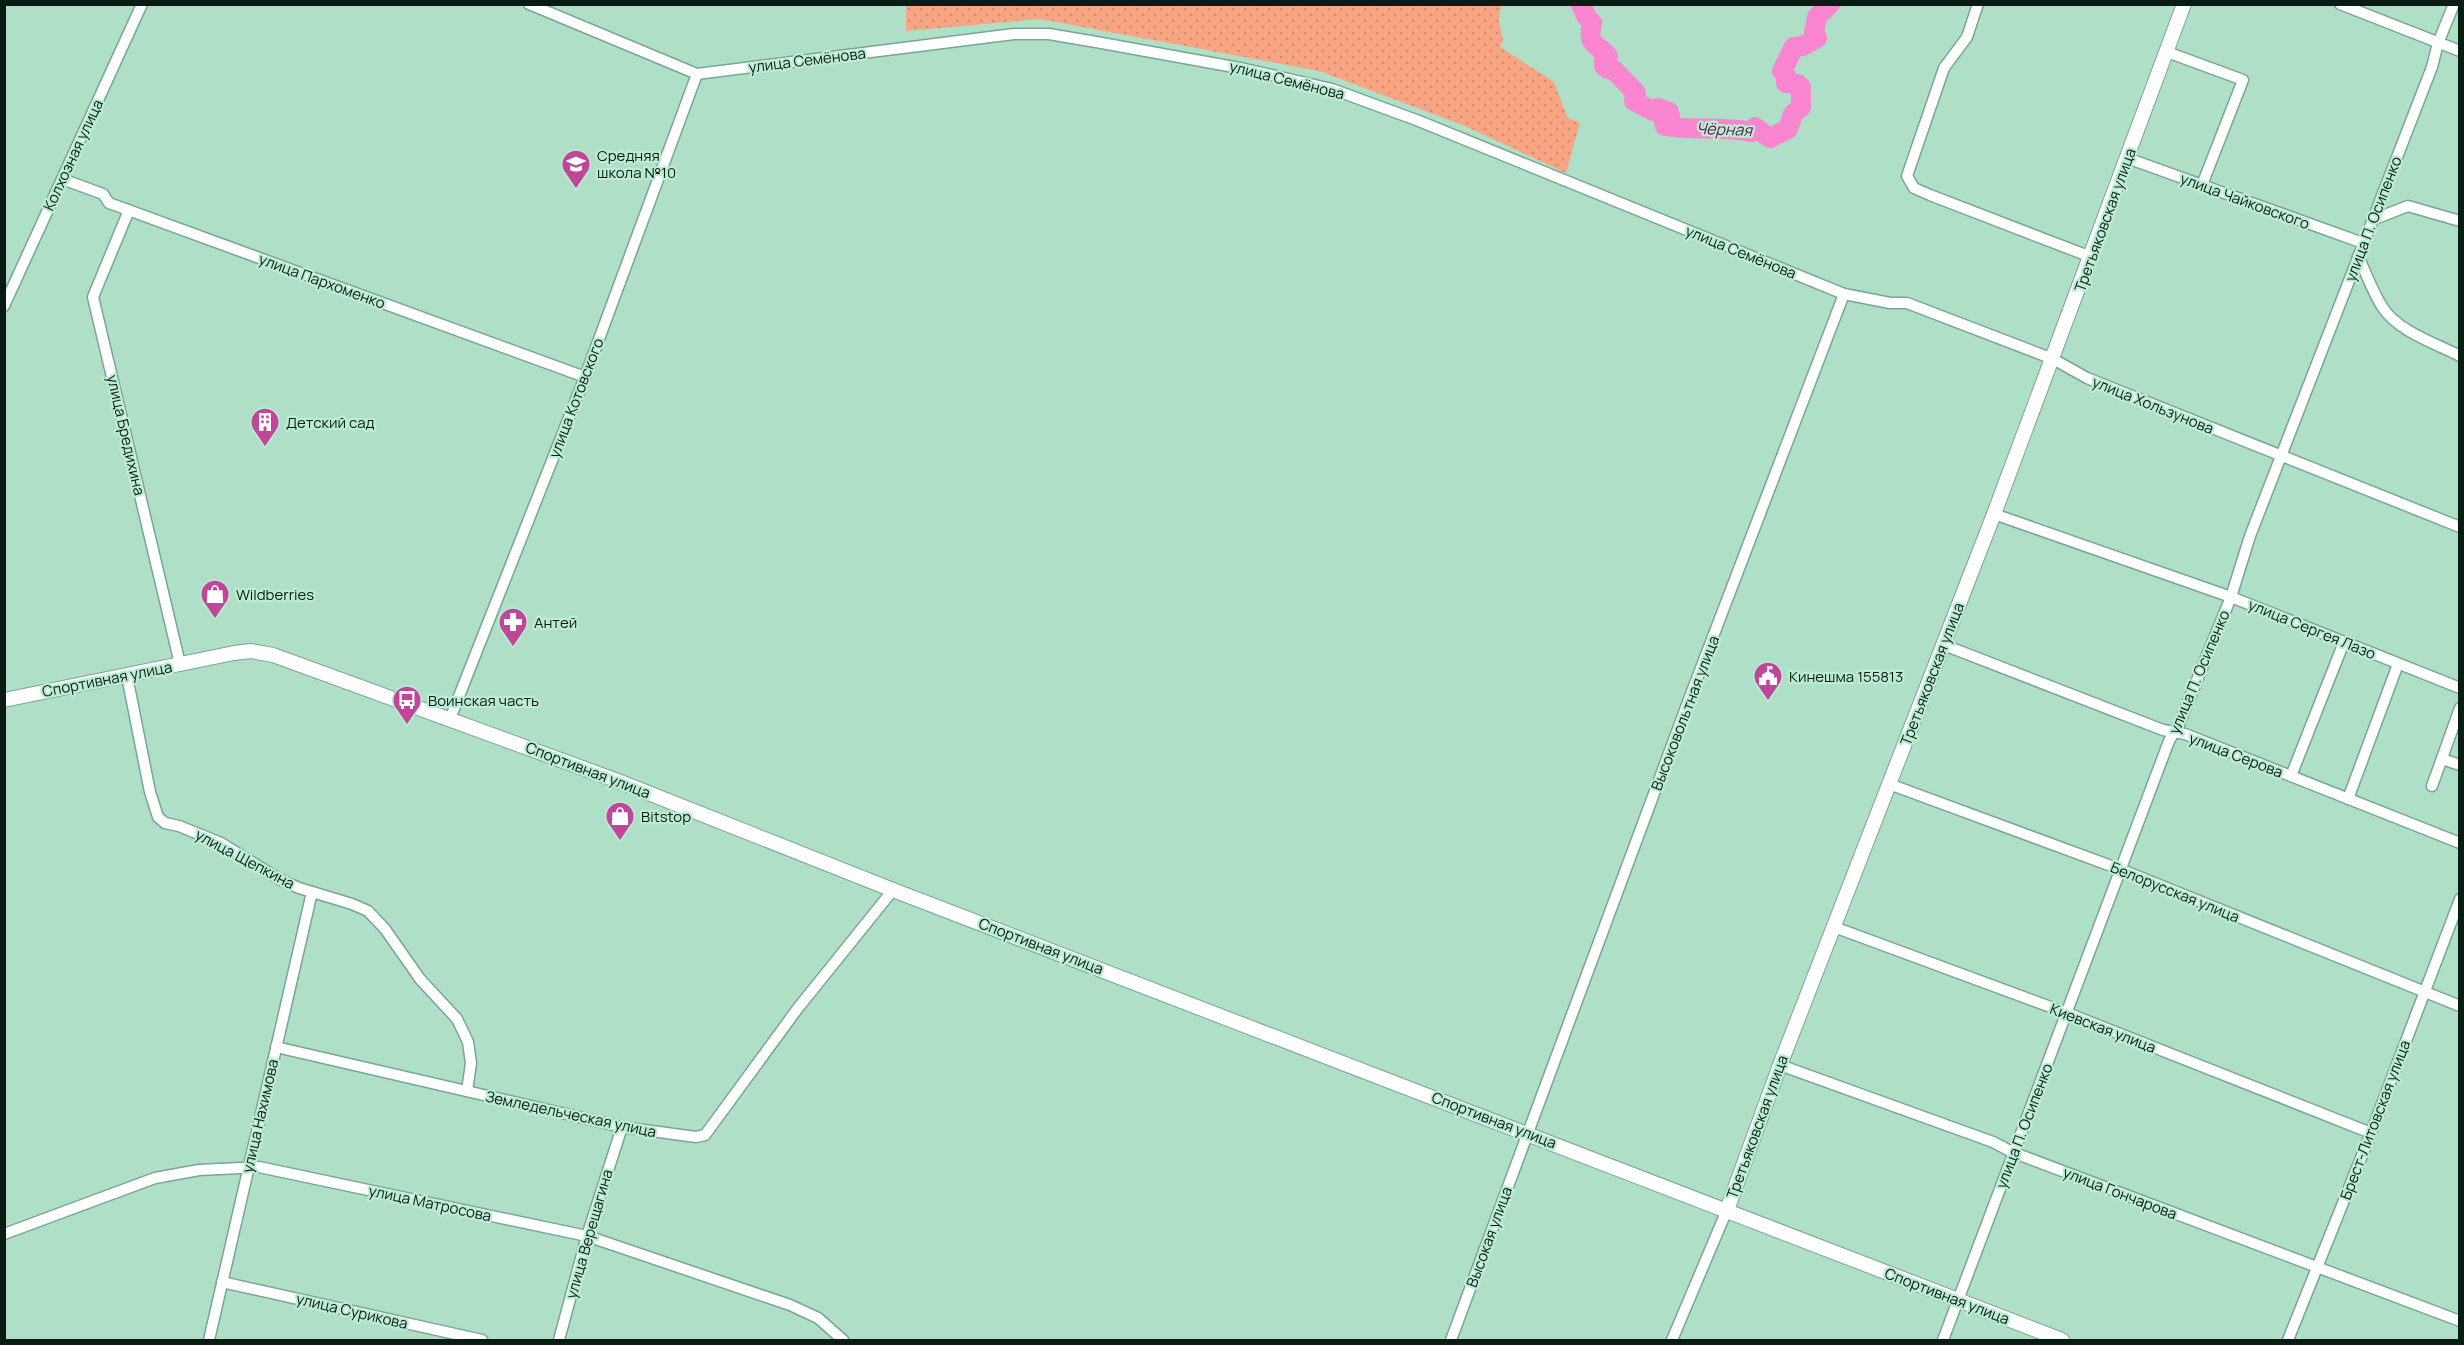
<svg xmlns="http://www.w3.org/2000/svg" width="2464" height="1345" viewBox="0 0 2464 1345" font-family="Manrope,sans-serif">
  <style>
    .garden { fill: url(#garden-dots) }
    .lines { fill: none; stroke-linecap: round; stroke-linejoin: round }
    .river { stroke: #fa85d0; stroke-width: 20 }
    .street-casing { stroke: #78a78f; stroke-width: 13 }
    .secondary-casing { stroke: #78a78f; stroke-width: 16 }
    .street { stroke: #fff; stroke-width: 10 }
    .secondary { stroke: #fff; stroke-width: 14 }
    .labels { text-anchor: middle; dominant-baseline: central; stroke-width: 4.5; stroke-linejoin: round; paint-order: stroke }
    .street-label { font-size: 15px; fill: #091c14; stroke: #bcedd4 }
    .poi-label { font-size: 15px; fill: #091c14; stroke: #bcedd4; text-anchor: start }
    .water-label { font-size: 16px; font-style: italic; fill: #60184a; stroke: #bcedd4 }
  </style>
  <defs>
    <pattern id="garden-dots" width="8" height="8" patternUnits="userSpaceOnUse" patternTransform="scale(1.5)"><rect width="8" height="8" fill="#f8a583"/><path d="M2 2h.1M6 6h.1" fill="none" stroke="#d38d70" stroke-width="1.8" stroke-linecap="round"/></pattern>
  </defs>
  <rect width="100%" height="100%" fill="#afe0c7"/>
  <path class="garden" d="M906,5H1501L1499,21L1503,40L1500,47L1554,82L1568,118L1580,123L1566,173L1465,126L1319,71L1040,19L906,31Z"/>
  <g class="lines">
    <path class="river" d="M1581,4L1586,16L1592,23C1587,45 1595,42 1608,56L1604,60V66L1608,69L1614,70L1636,93L1634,101L1653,111L1658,108L1669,112L1670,116L1664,122L1665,126C1693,131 1722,126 1751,132L1755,127L1770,138L1788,129L1793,114L1801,107V87L1798,84L1786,83V75L1782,71L1794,47L1803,46L1817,38L1814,32L1817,17L1830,4"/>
    <g class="street-casing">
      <g id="street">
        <path d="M529,4L697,74L1014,34H1049L1096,42L1245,69L1332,89L1419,121L1844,294L1890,303H1907L2053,359L2087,378L2460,527"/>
        <path d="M1978,4L1967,37L1944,68L1907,176L1914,188L1930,195L2091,257"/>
        <path d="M2340,4L2460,51"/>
        <path d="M2167,52L2243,80L2202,185"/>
        <path d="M2127,158L2363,243"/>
        <path d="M62,179L103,194L109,203L585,377"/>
        <path d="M129,210L93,297L180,664"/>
        <path d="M2372,220L2408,206L2460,221"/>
        <path d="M2358,256C2366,273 2373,293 2383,308C2399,332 2435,343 2460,356"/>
        <path d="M4,306L142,4"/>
        <path d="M1994,514L2231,597L2460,688"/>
        <path d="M1944,645L2163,730L2185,734L2460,843"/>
        <path d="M127,676L150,792L158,817L165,823L179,826L221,843L279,879L299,888L352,904L368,911L385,929L420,979L457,1019L468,1042L471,1063L467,1091"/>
        <path d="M450,719L585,377L697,74"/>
        <path d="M2442,759L2460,765"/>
        <path d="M2291,776L2344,642"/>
        <path d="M1889,784L2122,870L2460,1006"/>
        <path d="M2432,786L2460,708"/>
        <path d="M2348,799L2398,664"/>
        <path d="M1834,927L2067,1013L2371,1133"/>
        <path d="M276,1047L622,1127L696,1137L705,1135L798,1008L893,890"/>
        <path d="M1780,1065L1993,1142L2012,1152L2460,1321"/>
        <path d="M4,1234L155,1178L199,1170L259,1167L587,1236L790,1305L818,1318L843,1340"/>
        <path d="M222,1282L482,1340"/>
        <path d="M209,1340L312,892"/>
        <path d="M559,1340L587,1236L622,1127"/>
        <path d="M1451,1340L1688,702L1844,294"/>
        <path d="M1672,1340L1727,1210"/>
        <path d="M1943,1340L2169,741L2179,724L2231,597L2250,536L2432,67L2438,43L2454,4"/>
        <path d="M2288,1340L2371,1133L2460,899"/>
      </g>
    </g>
    <g class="secondary-casing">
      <g id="secondary">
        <path d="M4,700L234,653L251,651L273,655L618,781L893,890L2062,1340"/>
        <path d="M1727,1210L1780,1065L1994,514L2184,4"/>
      </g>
    </g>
    <use href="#street" class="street"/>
    <use href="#secondary" class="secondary"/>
  </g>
  <defs>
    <g id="school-pin" transform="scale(1.5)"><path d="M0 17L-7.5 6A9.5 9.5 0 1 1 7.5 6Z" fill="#c04699" stroke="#bcedd4"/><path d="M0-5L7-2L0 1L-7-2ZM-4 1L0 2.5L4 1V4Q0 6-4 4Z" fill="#fff"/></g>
    <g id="building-pin" transform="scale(1.5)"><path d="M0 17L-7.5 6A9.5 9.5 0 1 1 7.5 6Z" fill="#c04699" stroke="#bcedd4"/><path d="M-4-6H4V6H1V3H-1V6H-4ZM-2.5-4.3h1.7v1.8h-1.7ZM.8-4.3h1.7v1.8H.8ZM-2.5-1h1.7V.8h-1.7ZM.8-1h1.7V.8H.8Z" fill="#fff"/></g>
    <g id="shop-pin" transform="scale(1.5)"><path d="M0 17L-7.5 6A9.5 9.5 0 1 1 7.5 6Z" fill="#c04699" stroke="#bcedd4"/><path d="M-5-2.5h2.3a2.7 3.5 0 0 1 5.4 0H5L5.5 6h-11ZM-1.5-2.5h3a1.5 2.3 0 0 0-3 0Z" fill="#fff"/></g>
    <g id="pharmacy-pin" transform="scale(1.5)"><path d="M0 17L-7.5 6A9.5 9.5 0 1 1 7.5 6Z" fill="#c04699" stroke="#bcedd4"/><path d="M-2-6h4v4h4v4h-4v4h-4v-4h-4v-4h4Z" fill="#fff"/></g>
    <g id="civic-pin" transform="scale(1.5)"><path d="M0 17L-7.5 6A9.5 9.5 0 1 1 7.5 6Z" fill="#c04699" stroke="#bcedd4"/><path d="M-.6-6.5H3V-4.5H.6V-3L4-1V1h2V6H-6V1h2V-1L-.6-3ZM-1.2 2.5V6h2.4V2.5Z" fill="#fff"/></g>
    <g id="bus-pin" transform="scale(1.5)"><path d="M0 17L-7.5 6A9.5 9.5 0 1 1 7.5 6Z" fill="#c04699" stroke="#bcedd4"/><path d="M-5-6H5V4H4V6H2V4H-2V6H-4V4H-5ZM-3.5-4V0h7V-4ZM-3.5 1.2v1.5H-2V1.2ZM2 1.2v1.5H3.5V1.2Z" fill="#fff"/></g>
  </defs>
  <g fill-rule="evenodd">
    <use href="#school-pin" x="576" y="164"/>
    <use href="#building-pin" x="265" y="422"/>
    <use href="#shop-pin" x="215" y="594"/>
    <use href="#pharmacy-pin" x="513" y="622"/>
    <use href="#civic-pin" x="1768" y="676"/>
    <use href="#bus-pin" x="407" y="700"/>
    <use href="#shop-pin" x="620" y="816"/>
  </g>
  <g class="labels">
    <g class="street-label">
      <text transform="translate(807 60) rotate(-7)">улица Семёнова</text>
      <text transform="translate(1287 80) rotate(14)">улица Семёнова</text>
      <text transform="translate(73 155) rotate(-65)">Колхозная улица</text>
      <text transform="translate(2245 201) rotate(20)">улица Чайковского</text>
      <text transform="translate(2373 219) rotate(-69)">улица П. Осипенко</text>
      <text transform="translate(2105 220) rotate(-70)">Третьяковская улица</text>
      <text transform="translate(1741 252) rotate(22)">улица Семёнова</text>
      <text transform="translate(322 281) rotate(20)">улица Пархоменко</text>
      <text transform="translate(576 398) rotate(-69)">улица Котовского</text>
      <text transform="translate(2153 405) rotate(22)">улица Хользунова</text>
      <text transform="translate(126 435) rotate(77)">улица Бредихина</text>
      <text transform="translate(2312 629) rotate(22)">улица Сергея Лазо</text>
      <text transform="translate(2199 672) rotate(-67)">улица П. Осипенко</text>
      <text transform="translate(1932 674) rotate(-69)">Третьяковская улица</text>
      <text transform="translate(107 679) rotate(-11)">Спортивная улица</text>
      <text transform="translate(1685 713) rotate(-69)">Высоковольтная улица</text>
      <text transform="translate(2236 755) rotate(21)">улица Серова</text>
      <text transform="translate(588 770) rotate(21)">Спортивная улица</text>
      <text transform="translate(245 859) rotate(28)">улица Щепкина</text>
      <text transform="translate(2175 892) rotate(22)">Белорусская улица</text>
      <text transform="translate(1041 946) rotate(21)">Спортивная улица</text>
      <text transform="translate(2103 1028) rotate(21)">Киевская улица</text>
      <text transform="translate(571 1114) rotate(12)">Земледельческая улица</text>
      <text transform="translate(260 1116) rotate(-77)">улица Нахимова</text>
      <text transform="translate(1494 1120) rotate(21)">Спортивная улица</text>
      <text transform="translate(2375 1120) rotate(-69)">Брест-Литовская улица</text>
      <text transform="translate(2024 1126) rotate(-69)">улица П. Осипенко</text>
      <text transform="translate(1757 1127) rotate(-70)">Третьяковская улица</text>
      <text transform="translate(2120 1193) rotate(21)">улица Гончарова</text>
      <text transform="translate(430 1203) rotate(12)">улица Матросова</text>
      <text transform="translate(589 1234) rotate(-74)">улица Верещагина</text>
      <text transform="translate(1489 1237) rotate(-70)">Высокая улица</text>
      <text transform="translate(1947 1296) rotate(21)">Спортивная улица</text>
      <text transform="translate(352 1311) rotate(13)">улица Сурикова</text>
    </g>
    <g class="poi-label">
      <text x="597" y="155">Средняя<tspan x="597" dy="17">школа №10</tspan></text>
      <text x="286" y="422">Детский сад</text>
      <text x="236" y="594">Wildberries</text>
      <text x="534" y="622">Антей</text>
      <text x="1789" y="676">Кинешма 155813</text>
      <text x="428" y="700">Воинская часть</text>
      <text x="641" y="816">Bitstop</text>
    </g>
    <g class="water-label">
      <text transform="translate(1724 129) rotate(2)">Чёрная</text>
    </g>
  </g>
  <rect width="2464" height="1345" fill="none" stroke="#091c14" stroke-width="12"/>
</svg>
